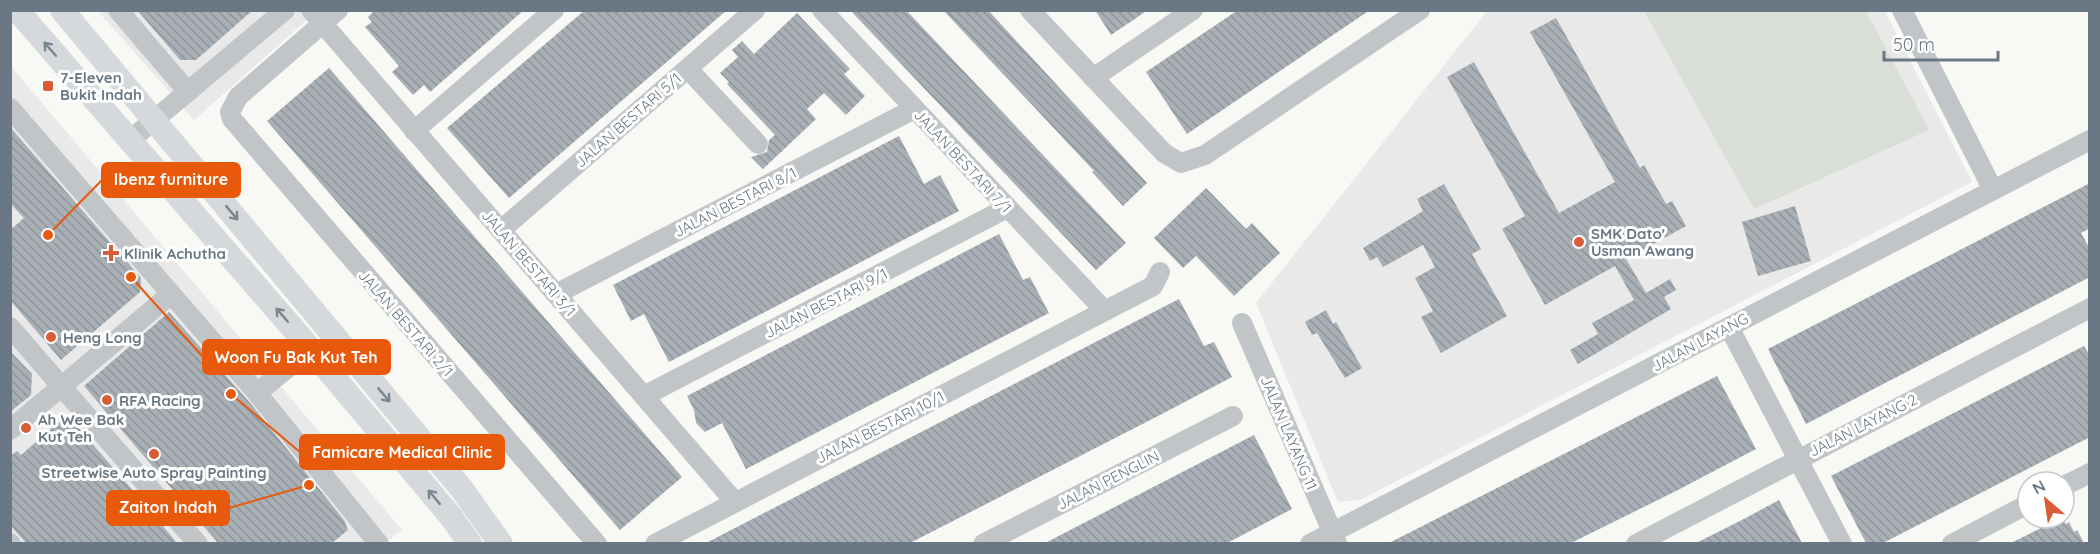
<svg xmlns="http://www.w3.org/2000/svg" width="2100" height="554" viewBox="0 0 2100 554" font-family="Quicksand,sans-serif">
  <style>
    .built { fill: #e8e9e8 }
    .grass { fill: #d9ded6 }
    .building { fill: url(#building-back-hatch) }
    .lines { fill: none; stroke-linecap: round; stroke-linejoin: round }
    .minor { stroke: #c1c5c8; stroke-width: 20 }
    .major { stroke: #d5d9dc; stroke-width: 24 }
    .oneway { stroke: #798791 }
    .poi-dot { fill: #d85c35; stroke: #fff; stroke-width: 2 }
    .labels { text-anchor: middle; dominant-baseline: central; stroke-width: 6; stroke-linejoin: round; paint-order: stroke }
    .poi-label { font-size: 15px; font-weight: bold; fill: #697884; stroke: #fff; text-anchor: start }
    .street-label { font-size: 15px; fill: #697884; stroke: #fff }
    .leader { fill: none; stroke: #e8590c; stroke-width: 2 }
    .callout-dot { fill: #e8590c; stroke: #fff; stroke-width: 2 }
    .callout { fill: #e8590c; stroke: #e8590c; stroke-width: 2 }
    .callout-label { font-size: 16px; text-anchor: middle; font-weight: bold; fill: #fff }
  </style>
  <defs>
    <pattern id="building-back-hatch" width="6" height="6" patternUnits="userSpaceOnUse" patternTransform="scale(1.5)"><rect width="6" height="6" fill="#a9b0b5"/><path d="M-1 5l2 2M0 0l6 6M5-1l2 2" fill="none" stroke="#8e9499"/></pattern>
  </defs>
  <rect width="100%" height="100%" fill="#f8f8f5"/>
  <g class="built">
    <path d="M98,11H317L194,120Z"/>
    <path d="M1487,11H1885L1972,182L1360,500L1338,502L1256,303Z"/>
    <path d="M10,65L402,530L384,544L11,543Z"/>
  </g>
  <path class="grass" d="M1644,11H1866L1929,130L1754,209Z"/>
  <g class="building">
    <path d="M137,10H253L196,60H180Z"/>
    <path d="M375,10H524L430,92L424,85L413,95L392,72L399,66L365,27L372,22L368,17Z"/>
    <path d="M585,10H727L509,198L447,128Z"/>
    <path d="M850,10H906L1126,243L1096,270Z"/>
    <path d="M943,10H988L1147,183L1123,206L1092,172L1094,171Z"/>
    <path d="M1095,10H1148L1111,35Z"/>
    <path d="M1238,10H1370L1187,134L1146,72Z"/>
    <path d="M797,13L850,69L844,74L865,96L846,115L824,93L807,109L816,119L763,169L751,157L767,152L769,140L775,135L727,84L729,82L720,73L738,57L732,50L742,41L754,54Z"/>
    <path d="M1556,18L1640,168L1644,165L1666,204L1672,201L1686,226L1626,259L1646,293L1670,279L1676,290L1664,297L1671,309L1578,364L1570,350L1598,334L1592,323L1634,300L1615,266L1545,305L1502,229L1525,216L1447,77L1474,62L1559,213L1615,182L1530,32Z"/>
    <path d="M329,68L682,477L620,530L267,121Z"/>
    <path d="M10,127L141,278L140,292L61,360L10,300V230L24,218L10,203Z"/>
    <path d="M899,136L924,184L940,175L959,211L669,362L644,314L631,321L613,285Z"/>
    <path d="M2090,183V228L2081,233L2090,249V277L1806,424L1768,349Z"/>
    <path d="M1444,184L1481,249L1472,254L1507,316L1441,353L1421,317L1433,311L1415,278L1435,267L1423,245L1383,267L1377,257L1370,261L1363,248L1423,211L1417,199Z"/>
    <path d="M1206,188L1246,229L1252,223L1280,253L1234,296L1196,256L1183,268L1154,238Z"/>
    <path d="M1795,206L1811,261L1758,276L1742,222Z"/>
    <path d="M999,234L1023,280L1030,277L1049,313L746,469L722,423L705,432L696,423L694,410L687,396Z"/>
    <path d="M1179,299L1204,346L1214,342L1232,377L1162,414L910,543H706Z"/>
    <path d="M1326,310L1333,324L1336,322L1362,368L1345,378L1317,333L1312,335L1305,322Z"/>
    <path d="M169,312L251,404L344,520L348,530L332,543H218L84,386Z"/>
    <path d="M2084,346L2090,356V437L1883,543H1866L1831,476Z"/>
    <path d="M10,351L32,374L31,395L10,412Z"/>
    <path d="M1717,376L1756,449L1676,491L1571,543H1389Z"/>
    <path d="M67,415L143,502L177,543H26L10,525V456L17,451L21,455Z"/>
    <path d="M1254,435L1292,509L1252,530L1227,543H1045Z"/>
    <path d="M1779,500L1802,543H1696L1740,521Z"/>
    <path d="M2061,518L2066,524L2069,522L2074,532L2077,530L2084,543H2011Z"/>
  </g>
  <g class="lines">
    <g class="minor">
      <path d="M118,10L188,92"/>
      <path d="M311,10L735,502"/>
      <path d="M338,10L238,97L230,112L232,119L597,544"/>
      <path d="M822,10L1105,311"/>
      <path d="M1030,10L1164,153L1181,163L1205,155L1420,10"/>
      <path d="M1902,10L1993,190"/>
      <path d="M688,69L758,144"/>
      <path d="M1093,78L1193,10"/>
      <path d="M10,108L257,393L379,544"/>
      <path d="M414,131L554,10"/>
      <path d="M129,141L285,10"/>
      <path d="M501,230L755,10"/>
      <path d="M556,294L914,109"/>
      <path d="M1242,323L1337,543"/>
      <path d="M10,327L198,544"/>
      <path d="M1729,327L1842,544"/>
      <path d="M257,393L311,349"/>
      <path d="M644,396L1007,208"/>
      <path d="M10,430L171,294"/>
      <path d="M2064,486L2090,473"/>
      <path d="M10,543L11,544"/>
      <path d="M655,544L1153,286L1160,272"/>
      <path d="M983,544L1233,416"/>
      <path d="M1310,544L2090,140"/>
      <path d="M1636,544L2090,308"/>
      <path d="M1952,544L2028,504"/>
    </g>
    <g class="major">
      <path d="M17,10L296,332L452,518L470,544"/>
      <path d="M62,10L461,488L501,544"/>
    </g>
  </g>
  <defs><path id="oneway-shaft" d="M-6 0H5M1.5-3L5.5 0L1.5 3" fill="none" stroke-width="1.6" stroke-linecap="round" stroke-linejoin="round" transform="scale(1.5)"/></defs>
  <g class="oneway">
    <use href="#oneway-shaft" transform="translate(50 49) rotate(-131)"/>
    <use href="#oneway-shaft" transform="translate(232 213) rotate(50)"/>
    <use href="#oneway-shaft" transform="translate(282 315) rotate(-131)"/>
    <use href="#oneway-shaft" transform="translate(384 395) rotate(50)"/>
    <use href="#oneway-shaft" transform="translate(434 497) rotate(-130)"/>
  </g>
  <g class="poi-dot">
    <rect x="42" y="80" width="12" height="12" rx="3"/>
    <circle cx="1579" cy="242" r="6"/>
    <path d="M108 244h6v6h6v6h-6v6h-6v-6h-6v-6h6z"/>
    <circle cx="51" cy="337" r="6"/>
    <circle cx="107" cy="400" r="6"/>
    <circle cx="26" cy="428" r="6"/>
    <circle cx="154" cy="454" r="6"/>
  </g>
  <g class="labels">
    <g class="poi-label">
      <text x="60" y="77">7-Eleven<tspan x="60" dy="17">Bukit Indah</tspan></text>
      <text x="1591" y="233">SMK Dato'<tspan x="1591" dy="17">Usman Awang</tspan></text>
      <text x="124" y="253">Klinik Achutha</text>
      <text x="63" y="337">Heng Long</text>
      <text x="119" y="400">RFA Racing</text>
      <text x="38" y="419">Ah Wee Bak<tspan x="38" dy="17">Kut Teh</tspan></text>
      <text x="154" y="472" text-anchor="middle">Streetwise Auto Spray Painting</text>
    </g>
    <g class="street-label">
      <text transform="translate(628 120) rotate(-41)">JALAN BESTARI 5/1</text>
      <text transform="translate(963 161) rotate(47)">JALAN BESTARI 7/1</text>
      <text transform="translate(735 202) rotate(-27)">JALAN BESTARI 8/1</text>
      <text transform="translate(529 263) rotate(49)">JALAN BESTARI 3/1</text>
      <text transform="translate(826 303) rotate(-27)">JALAN BESTARI 9/1</text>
      <text transform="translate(406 323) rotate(49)">JALAN BESTARI 2/1</text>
      <text transform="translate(1700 342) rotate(-28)">JALAN LAYANG</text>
      <text transform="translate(1863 425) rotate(-27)">JALAN LAYANG 2</text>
      <text transform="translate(880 427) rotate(-27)">JALAN BESTARI 10/1</text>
      <text transform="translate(1289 433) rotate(67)">JALAN LAYANG 11</text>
      <text transform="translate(1108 480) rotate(-27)">JALAN PENGLIN</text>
    </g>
  </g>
  <path class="leader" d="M48 235L102 180M131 277L203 357M231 394L300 452M309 485L229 508"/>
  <g class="callout-dot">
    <circle cx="48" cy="235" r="6"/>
    <circle cx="131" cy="277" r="6"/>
    <circle cx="231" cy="394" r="6"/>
    <circle cx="309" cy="485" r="6"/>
  </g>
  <g class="callout">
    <rect x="102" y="163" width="138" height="34" rx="6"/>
    <rect x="203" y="340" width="187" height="34" rx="6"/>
    <rect x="300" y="435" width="204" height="34" rx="6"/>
    <rect x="107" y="491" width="122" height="34" rx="6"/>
  </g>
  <g class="callout-label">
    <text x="171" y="185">Ibenz furniture</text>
    <text x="296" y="363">Woon Fu Bak Kut Teh</text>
    <text x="402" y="458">Famicare Medical Clinic</text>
    <text x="168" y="513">Zaiton Indah</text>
  </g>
  <rect width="2100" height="554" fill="none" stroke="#697884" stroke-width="24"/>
  <g transform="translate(2046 500) rotate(331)"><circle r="28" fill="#ffffff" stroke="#c3c9ce" stroke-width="1.5"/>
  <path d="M0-4.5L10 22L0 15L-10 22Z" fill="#d85c35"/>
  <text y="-9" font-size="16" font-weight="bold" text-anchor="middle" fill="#697884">N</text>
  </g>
  <path d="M1884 51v9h114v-9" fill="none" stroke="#697884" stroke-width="3"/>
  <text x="1893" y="51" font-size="18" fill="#697884" stroke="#ffffff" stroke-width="4.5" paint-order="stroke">50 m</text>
</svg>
